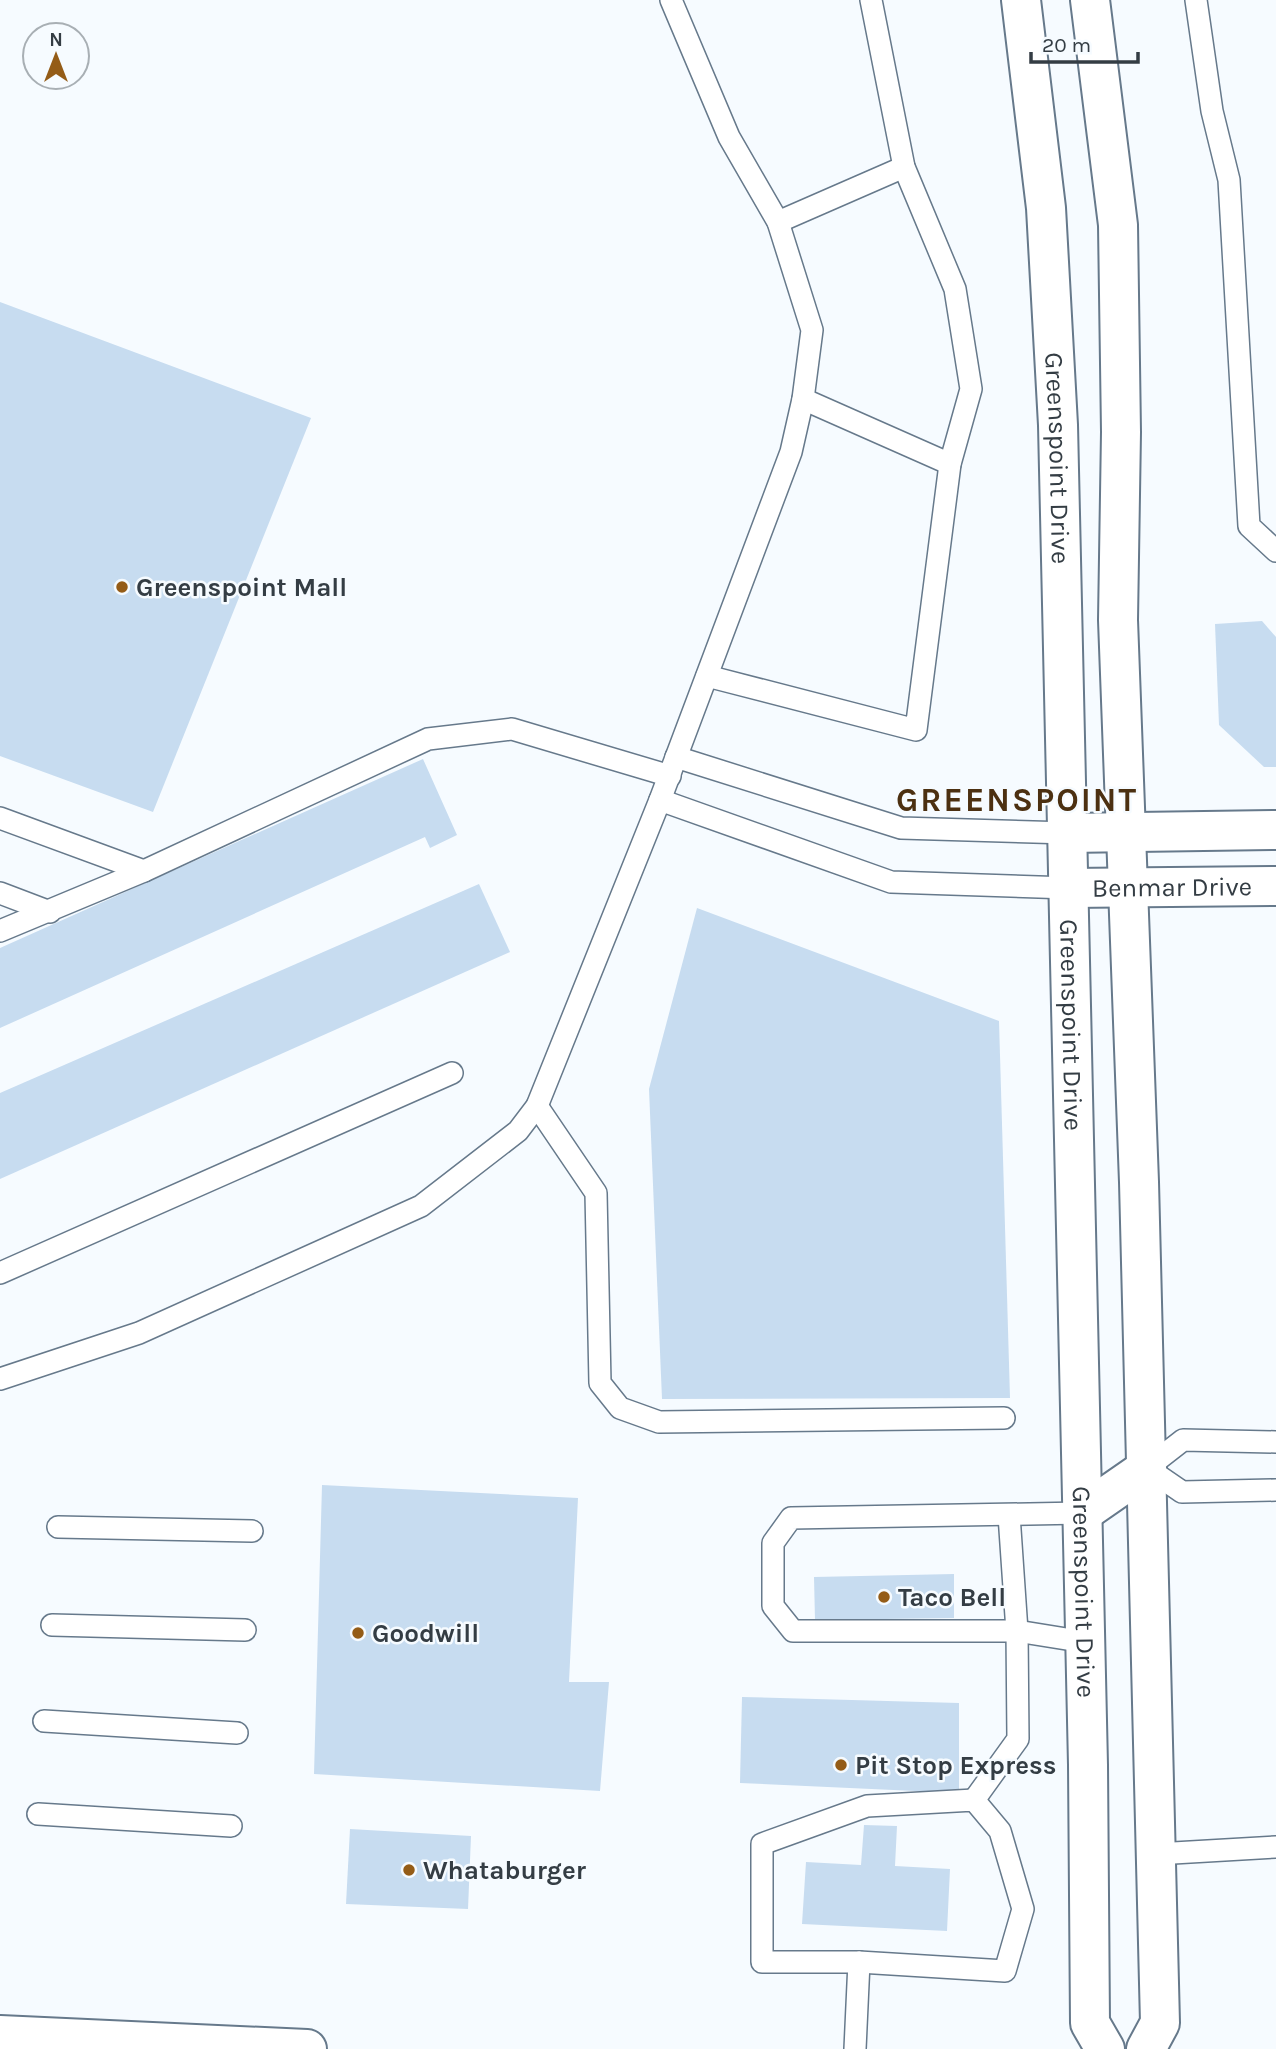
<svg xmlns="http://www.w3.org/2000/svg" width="1276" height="2049" viewBox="0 0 1276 2049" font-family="Karla,sans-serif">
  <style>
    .building { fill: #c7dcf0 }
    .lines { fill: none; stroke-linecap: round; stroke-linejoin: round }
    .service-casing { stroke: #66798b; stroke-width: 24 }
    .tertiary-casing { stroke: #66798b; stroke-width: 42 }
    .secondary-casing { stroke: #66798b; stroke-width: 42 }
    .service { stroke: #fff; stroke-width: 21 }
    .tertiary { stroke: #fff; stroke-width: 38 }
    .secondary { stroke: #fff; stroke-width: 38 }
    .poi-dot { fill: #945c17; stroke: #f6fbff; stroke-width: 2.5 }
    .labels { text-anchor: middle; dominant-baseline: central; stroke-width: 5; stroke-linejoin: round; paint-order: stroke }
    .street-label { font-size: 26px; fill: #343d44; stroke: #f6fbff }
    .poi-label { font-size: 26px; font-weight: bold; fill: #343d44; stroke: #f6fbff; text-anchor: start }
    .district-label { font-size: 33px; font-weight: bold; letter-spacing: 2px; fill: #4c3011; stroke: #f6fbff }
  </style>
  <rect width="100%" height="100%" fill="#f6fbff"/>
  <g class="building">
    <path d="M0,302L311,418L153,812L0,756Z"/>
    <path d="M1262,621L1276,637V767H1264L1219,725L1215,624Z"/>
    <path d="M423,759L457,835L430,848L425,837L0,1028V948Z"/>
    <path d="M479,884L510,952L0,1179V1093Z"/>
    <path d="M697,908L999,1021L1010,1398L662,1399L649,1089Z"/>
    <path d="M322,1485L578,1498L569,1682H609L600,1791L314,1774Z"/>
    <path d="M954,1574V1618L815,1620L814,1577Z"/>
    <path d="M742,1697L959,1703V1793L740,1783Z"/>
    <path d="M864,1825L897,1826L895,1866L950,1869L947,1931L802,1924L806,1862L861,1865Z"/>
    <path d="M350,1829L471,1836L468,1909L346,1904Z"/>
  </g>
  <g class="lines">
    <g class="service-casing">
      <g id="service">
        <path d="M1196,0L1212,111L1229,180L1249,526L1276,551"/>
        <path d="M778,222L904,167"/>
        <path d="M803,399L950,464"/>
        <path d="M707,676L916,730L950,464L971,389L955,289L904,167L871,0"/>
        <path d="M676,757L901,828L1068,833"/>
        <path d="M660,800L891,882L1069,888"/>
        <path d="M0,818L144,871"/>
        <path d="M0,893L50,912"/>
        <path d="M0,931L144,871L428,739L512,729L670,776"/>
        <path d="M537,1106L596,1193L600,1383L620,1408L659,1422L1004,1418"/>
        <path d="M0,1273L452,1073"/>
        <path d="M0,1379L139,1333L421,1206L518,1131L537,1106L660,800L791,452L803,399L812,330L778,222L729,137L671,0"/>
        <path d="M1276,1442L1183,1440L1147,1468L1182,1492L1276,1490"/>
        <path d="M1082,1513L791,1518L773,1543V1606L793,1631H1017L1085,1642"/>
        <path d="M58,1527L252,1531"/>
        <path d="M52,1625L245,1630"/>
        <path d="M44,1721L237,1733"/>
        <path d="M974,1800L1000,1831L1023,1909L1005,1971L859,1962H762V1844L867,1806Z"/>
        <path d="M974,1800L1018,1739L1017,1631L1009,1515"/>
        <path d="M38,1814L231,1826"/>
        <path d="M1156,1854L1276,1847"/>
        <path d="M855,2049L859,1962"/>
      </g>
    </g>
    <g class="tertiary-casing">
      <g id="tertiary">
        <path id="s1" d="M1021,0L1046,208L1058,425L1088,1765L1090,2023L1105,2049"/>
        <path d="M1090,0L1118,225L1121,432L1118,620L1139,1182L1160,2023L1146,2049"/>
        <path d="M1068,833L1276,830"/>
        <path id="s2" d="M1069,888L1276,886"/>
        <path d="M1082,1513L1147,1468"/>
      </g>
    </g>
    <g class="secondary-casing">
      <path id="secondary" d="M0,2035L307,2049"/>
    </g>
    <use href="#service" class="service"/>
    <use href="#tertiary" class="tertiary"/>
    <use href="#secondary" class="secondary"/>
  </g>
  <g class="poi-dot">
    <circle cx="122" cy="587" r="7"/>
    <circle cx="884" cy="1597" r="7"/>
    <circle cx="358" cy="1633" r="7"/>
    <circle cx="841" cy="1765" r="7"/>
    <circle cx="409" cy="1870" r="7"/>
  </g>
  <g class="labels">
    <g class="street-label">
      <text stroke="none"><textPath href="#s1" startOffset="460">Greenspoint Drive</textPath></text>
      <text stroke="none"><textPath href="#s2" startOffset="103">Benmar Drive</textPath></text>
      <text stroke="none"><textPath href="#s1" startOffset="1027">Greenspoint Drive</textPath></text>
      <text stroke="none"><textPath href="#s1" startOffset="1594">Greenspoint Drive</textPath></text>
    </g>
    <g class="poi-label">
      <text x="136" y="587">Greenspoint Mall</text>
      <text x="898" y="1597">Taco Bell</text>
      <text x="372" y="1633">Goodwill</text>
      <text x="855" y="1765">Pit Stop Express</text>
      <text x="423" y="1870">Whataburger</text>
    </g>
    <g class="district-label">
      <text x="1017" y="800">GREENSPOINT</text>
    </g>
  </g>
  <g transform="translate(56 56)"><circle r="33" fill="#f6fbff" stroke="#a8afb4" stroke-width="2"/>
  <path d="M0-5L12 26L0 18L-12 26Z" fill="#945c17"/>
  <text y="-10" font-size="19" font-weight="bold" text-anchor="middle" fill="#343d44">N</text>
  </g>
  <path d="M1031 52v10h107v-10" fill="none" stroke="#343d44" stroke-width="3.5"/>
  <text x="1042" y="52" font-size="21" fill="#343d44" stroke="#f6fbff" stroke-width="5" paint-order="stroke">20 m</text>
</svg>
